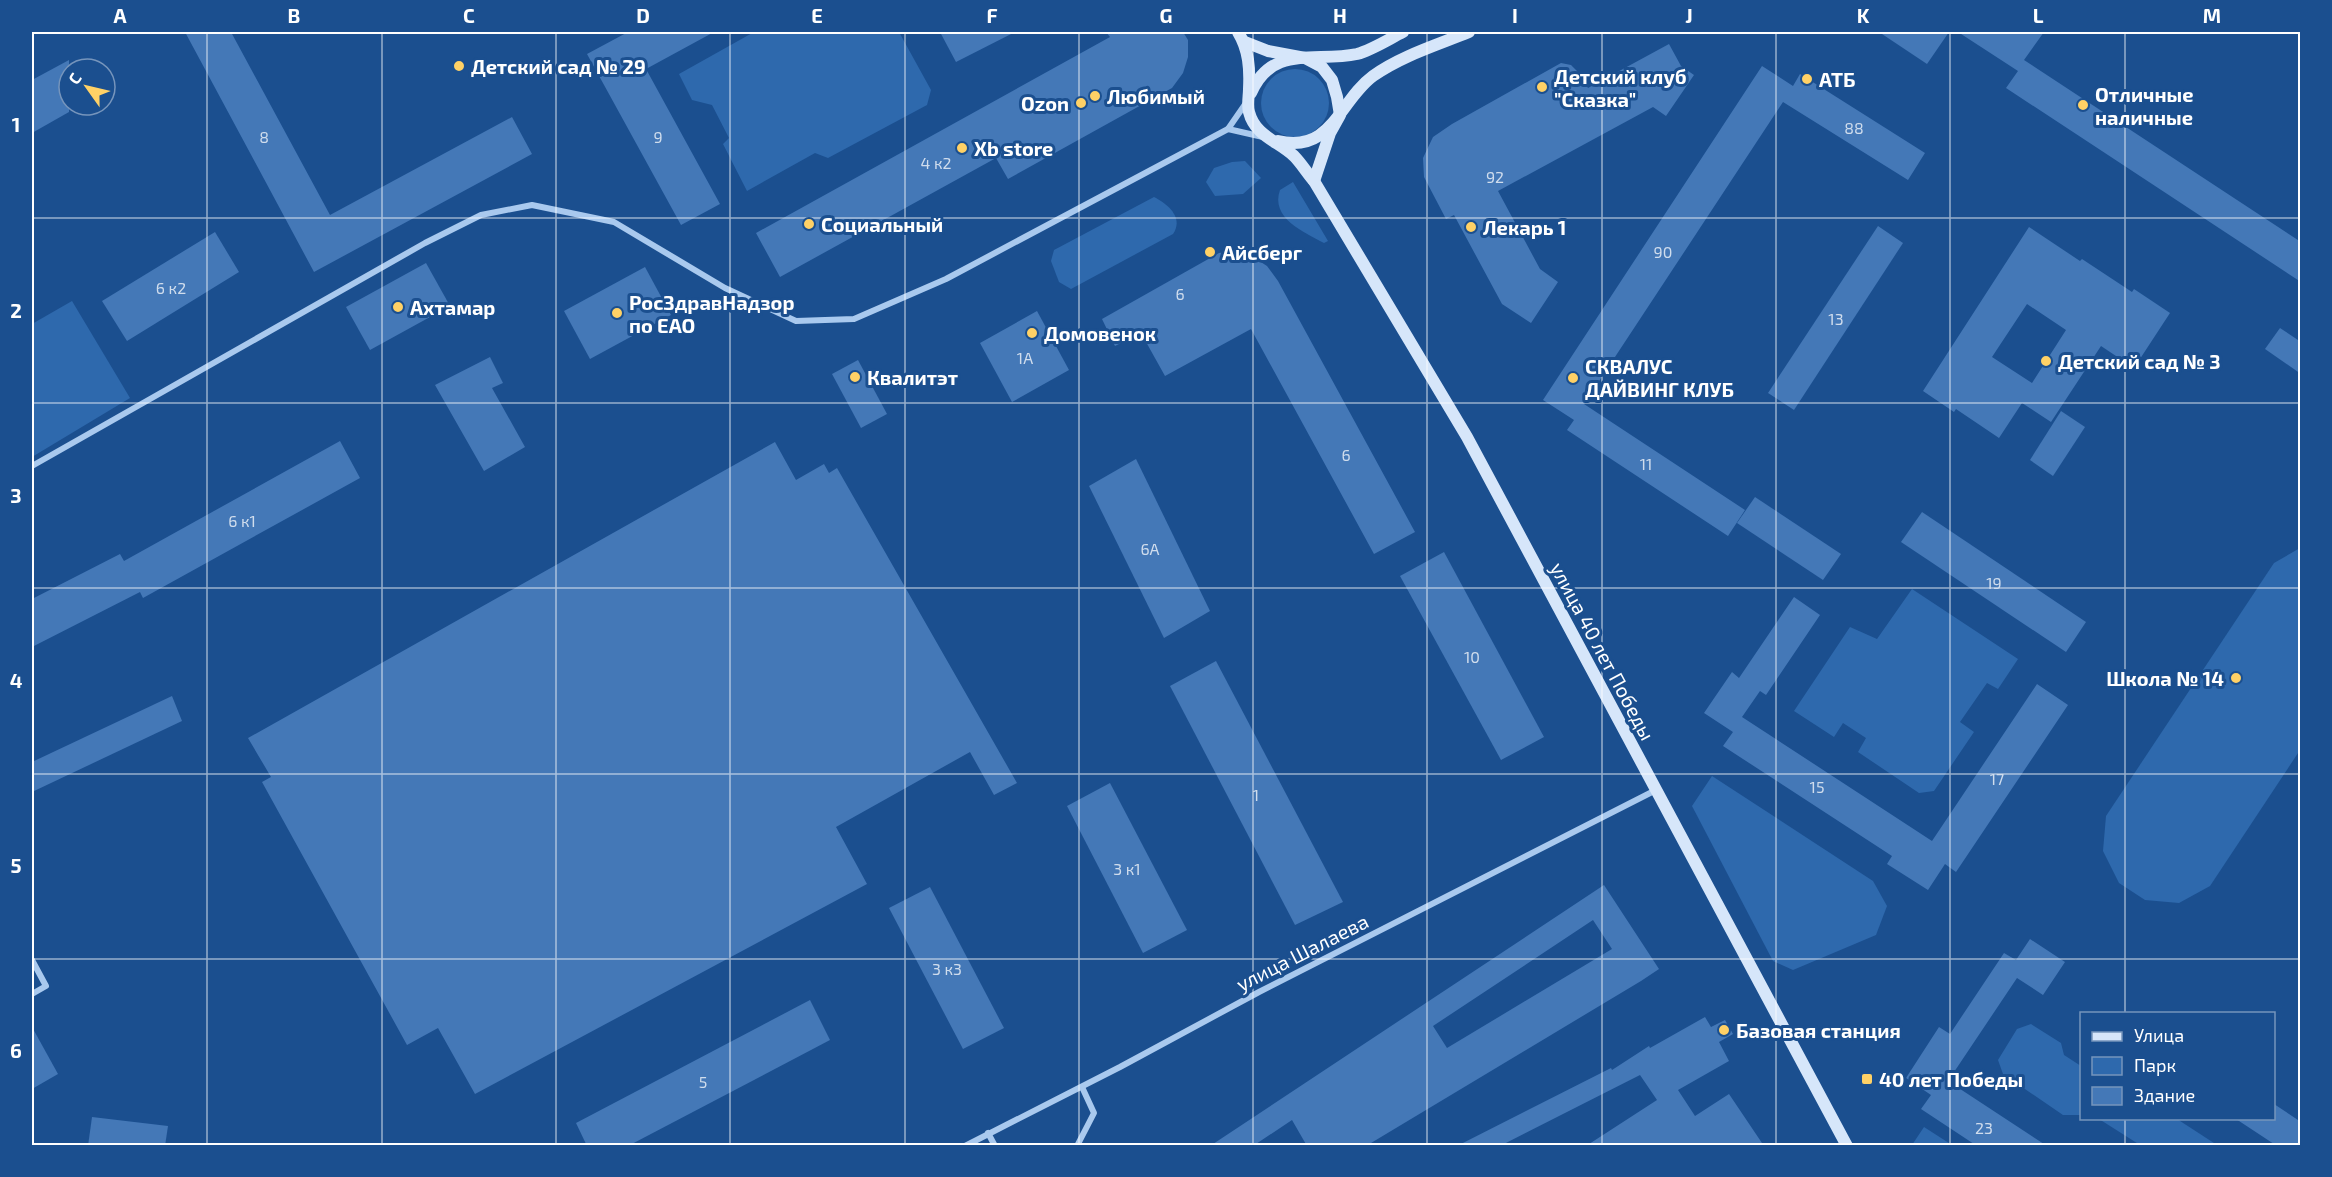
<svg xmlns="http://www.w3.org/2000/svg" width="2332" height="1177" viewBox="0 0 2332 1177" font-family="'Exo 2',sans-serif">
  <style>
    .green { fill: #2e69ad }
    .building { fill: #4478b7; fill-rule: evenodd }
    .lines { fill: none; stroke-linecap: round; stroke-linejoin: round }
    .street { stroke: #a9c9ee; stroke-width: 6 }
    .secondary { stroke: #d6e6fa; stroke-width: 12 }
    .grid { fill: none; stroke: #fff; stroke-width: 1.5; stroke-opacity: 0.55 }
    .poi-dot { fill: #ffd166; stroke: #1b4f8f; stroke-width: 2 }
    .labels { text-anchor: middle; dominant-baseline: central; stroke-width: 6; stroke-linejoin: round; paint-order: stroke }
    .number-label { font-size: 16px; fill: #d0dded }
    .poi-label { font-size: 20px; font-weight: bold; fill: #fff; stroke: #1b4f8f; text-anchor: start }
    .street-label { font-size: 20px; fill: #fff; stroke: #1b4f8f }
    .neatline { fill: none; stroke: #fff; stroke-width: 2 }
    .grid-label { font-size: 20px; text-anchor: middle; font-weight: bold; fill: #fff }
  </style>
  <rect width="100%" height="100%" fill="#1b4f8f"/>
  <g class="green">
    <path d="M754,32H899L931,90L927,105L828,158L815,153L747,191L723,144L729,138L712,105L692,100L679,74Z"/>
    <circle cx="1295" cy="103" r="34"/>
    <path d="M1245,161L1261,178L1243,194L1215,196L1206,182L1214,168L1232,162Z"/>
    <path d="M1293,182L1328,241L1324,243C1304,232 1270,218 1280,190Z"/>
    <path d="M1154,197C1168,204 1184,218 1173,234L1071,289L1059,282L1051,261L1054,250Z"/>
    <path d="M72,301L130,398L32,457V324Z"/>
    <path d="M2300,548V750L2210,886L2179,903L2145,900L2119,883L2103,851L2106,816L2274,563Z"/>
    <path d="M1912,589L2018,659L1998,689L1987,683L1960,722L1974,732L1934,791L1919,793L1858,752L1866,738L1843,723L1834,737L1794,711L1850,627L1877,639Z"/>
    <path d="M1712,776L1873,881L1887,906L1876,935L1793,970L1773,961L1692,806Z"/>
    <path d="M2031,1024L2061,1043L2064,1055L2081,1066V1115H2063L2003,1074L1998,1060L2017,1029Z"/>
    <path d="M2099,1119H2177L2217,1145H2140Z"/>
    <path d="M1924,1127L1952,1145H1912Z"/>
  </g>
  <g class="building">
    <path d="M185,32H231L330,215L512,117L532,154L314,272Z"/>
    <path d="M628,32H714L646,69L720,204L681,225L587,54Z"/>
    <path d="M940,32H1015L956,62Z"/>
    <path d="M1106,32H1183L1188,40V57L1183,73L1172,88L1008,179L996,158L780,277L756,233L1110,37Z"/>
    <path d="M1879,32H1949L1927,64Z"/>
    <path d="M1958,32H2044L2024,60L2301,242V282L2006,88L2018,71Z"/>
    <path d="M1669,44L1681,66L1694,75L1666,116L1653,107L1498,191L1540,269L1558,282L1531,323L1502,304L1454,215L1446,219L1424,177L1423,158L1433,137L1452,124L1561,63L1571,65L1578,72L1588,88Z"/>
    <path d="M69,60V112L32,133V80Z"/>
    <path d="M1762,66L1793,86L1800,74L1925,153L1908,180L1783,102L1584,404L1745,510L1728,536L1567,430L1574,420L1543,400Z"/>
    <path d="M1878,226L1903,243L1794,410L1768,393Z"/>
    <path d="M2029,227L2080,261L2082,259L2132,292L2134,289L2170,313L2134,368L2101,346L2051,422L2022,403L1999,438L1956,409L1954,412L1923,391ZM2027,304L2066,330L2032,383L1992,357Z"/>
    <path d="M215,232L239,272L127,341L102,301Z"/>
    <path d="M1235,251L1250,255L1267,266L1278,281L1415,532L1374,554L1251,329L1165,376L1141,333L1115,346L1102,319L1219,253Z"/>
    <path d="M426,263L450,306L370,350L346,307Z"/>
    <path d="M645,267L671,315L590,359L564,311Z"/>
    <path d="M1037,311L1069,370L1012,402L980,343Z"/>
    <path d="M2280,328L2301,342V374L2265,349Z"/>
    <path d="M490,357L503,383L492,388L525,447L484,471L435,385Z"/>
    <path d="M858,360L887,414L861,428L832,374Z"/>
    <path d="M2061,411L2085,427L2053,476L2030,460Z"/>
    <path d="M340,441L360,478L143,598L140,592L32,647V599L120,554L124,561Z"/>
    <path d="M775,442L796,480L824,464L829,473L837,468L1017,783L994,795L970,752L836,827L867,884L475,1094L438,1028L407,1045L262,782L271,777L248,738Z"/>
    <path d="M1136,459L1210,611L1164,638L1089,486Z"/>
    <path d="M1755,497L1841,554L1823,580L1737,523Z"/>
    <path d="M1922,512L2086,622L2066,652L1901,542Z"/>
    <path d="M1444,552L1544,737L1501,760L1400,576Z"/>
    <path d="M1794,597L1820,615L1766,695L1760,691L1742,717L1932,841L2037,684L2068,705L1956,872L1945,864L1928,890L1887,864L1892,856L1723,746L1733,732L1704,713L1732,672L1739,678Z"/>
    <path d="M1216,661L1343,902L1295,925L1170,686Z"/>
    <path d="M172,696L182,721L32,792V762Z"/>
    <path d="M1110,783L1187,930L1143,953L1067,806Z"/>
    <path d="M1604,885L1659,969L1641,981L1366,1146H1307L1292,1120L1253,1146H1210ZM1593,920L1612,949L1447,1048L1433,1026Z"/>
    <path d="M930,887L1004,1028L963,1049L889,908Z"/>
    <path d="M2030,939L2065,962L2043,995L2017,978L1948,1081L2047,1146H1977L1921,1109L1931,1095L1906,1078L1939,1027L1950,1034L2004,953L2016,960Z"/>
    <path d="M810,1000L830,1040L628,1146H587L576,1123Z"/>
    <path d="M1705,1017L1711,1027L1725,1020L1733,1034L1719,1042L1729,1061L1678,1090L1695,1116L1729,1094L1764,1146H1586L1657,1100L1640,1075L1500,1146H1457L1611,1068L1612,1070L1649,1046L1650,1048Z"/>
    <path d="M32,1027L58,1074L32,1089Z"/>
    <path d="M2274,1104L2301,1122V1146H2277L2236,1119H2274Z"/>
    <path d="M92,1117L168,1126L165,1146H88Z"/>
  </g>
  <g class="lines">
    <g class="street">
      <path d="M1228,129L1263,137"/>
      <path d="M32,466L425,243L481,215L532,205L614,222L725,288L796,321L854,319L946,279L1228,129L1246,103"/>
      <path d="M32,960L46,986L32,994"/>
      <path d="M988,1133L995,1146"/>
      <path d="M965,1146L1120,1067L1259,992L1656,790"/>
      <path d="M1077,1146L1094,1113L1082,1087"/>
    </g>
    <g class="secondary">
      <path d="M1238,32C1249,50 1250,69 1249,89C1249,96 1247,105 1249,112C1255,136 1278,141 1294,156C1301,163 1307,173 1314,181L1467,437L1847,1146"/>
      <path d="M1245,42L1268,51L1305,58L1322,67L1332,80L1337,97L1340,115L1330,133L1314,181"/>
      <path d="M1251,93C1272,44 1315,63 1357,54C1372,50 1389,39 1403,32"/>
      <path d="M1278,141C1332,154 1339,101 1373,76C1401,56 1437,45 1469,32"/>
    </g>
  </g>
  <path class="grid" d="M207,32V1146M382,32V1146M556,32V1146M730,32V1146M905,32V1146M1079,32V1146M1253,32V1146M1427,32V1146M1602,32V1146M1776,32V1146M1950,32V1146M2125,32V1014M32,218H2300M32,403H2300M32,588H2300M32,774H2300M32,959H2300M2125,1118V1146"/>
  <g class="poi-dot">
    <circle cx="459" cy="66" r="6"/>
    <circle cx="1807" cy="79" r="6"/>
    <circle cx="1542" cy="87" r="6"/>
    <circle cx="1095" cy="96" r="6"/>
    <circle cx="1081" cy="103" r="6"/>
    <circle cx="2083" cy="105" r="6"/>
    <circle cx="962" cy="148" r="6"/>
    <circle cx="809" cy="224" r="6"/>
    <circle cx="1471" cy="227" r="6"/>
    <circle cx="1210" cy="252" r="6"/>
    <circle cx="398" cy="307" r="6"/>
    <circle cx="617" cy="313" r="6"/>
    <circle cx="1032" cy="333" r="6"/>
    <circle cx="2046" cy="361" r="6"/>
    <circle cx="855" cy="377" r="6"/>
    <circle cx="1573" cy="378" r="6"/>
    <circle cx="2236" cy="678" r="6"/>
    <circle cx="1724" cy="1030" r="6"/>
    <rect x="1861" y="1073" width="12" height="12" rx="3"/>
  </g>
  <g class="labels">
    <g class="number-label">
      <text x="1854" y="127">88</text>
      <text x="264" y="136">8</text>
      <text x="658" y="136">9</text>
      <text x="936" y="162">4 к2</text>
      <text x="1495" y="176">92</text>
      <text x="1663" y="251">90</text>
      <text x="171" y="287">6 к2</text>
      <text x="1180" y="293">6</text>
      <text x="1836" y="318">13</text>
      <text x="1025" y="357">1А</text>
      <text x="1346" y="454">6</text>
      <text x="1646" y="463">11</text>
      <text x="242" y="520">6 к1</text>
      <text x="1150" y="548">6А</text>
      <text x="1994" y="582">19</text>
      <text x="1472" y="656">10</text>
      <text x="1997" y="778">17</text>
      <text x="1817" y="786">15</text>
      <text x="1256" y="794">1</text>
      <text x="1127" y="868">3 к1</text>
      <text x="947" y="968">3 к3</text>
      <text x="703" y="1081">5</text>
      <text x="1984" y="1127">23</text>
    </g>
    <g class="poi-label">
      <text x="471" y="66">Детский сад № 29</text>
      <text x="1554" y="76">Детский клуб<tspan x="1554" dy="23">"Сказка"</tspan></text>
      <text x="1819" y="79">АТБ</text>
      <text x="2095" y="94">Отличные<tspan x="2095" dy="23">наличные</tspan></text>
      <text x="1107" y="96">Любимый</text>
      <text x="1069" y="103" text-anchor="end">Ozon</text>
      <text x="974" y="148">Xb store</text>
      <text x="821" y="224">Социальный</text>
      <text x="1483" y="227">Лекарь 1</text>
      <text x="1222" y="252">Айсберг</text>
      <text x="629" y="302">РосЗдравНадзор<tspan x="629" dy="23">по ЕАО</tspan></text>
      <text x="410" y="307">Ахтамар</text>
      <text x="1044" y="333">Домовенок</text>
      <text x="2058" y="361">Детский сад № 3</text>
      <text x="1585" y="366">СКВАЛУС<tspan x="1585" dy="23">ДАЙВИНГ КЛУБ</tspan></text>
      <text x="867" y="377">Квалитэт</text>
      <text x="2224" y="678" text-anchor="end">Школа № 14</text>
      <text x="1736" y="1030">Базовая станция</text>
      <text x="1879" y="1079">40 лет Победы</text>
    </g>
    <g class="street-label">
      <text transform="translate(1603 651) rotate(62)">улица 40 лет Победы</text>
      <text transform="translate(1302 952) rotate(-27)">улица Шалаева</text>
    </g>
  </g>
  <rect width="2332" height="1177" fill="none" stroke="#1b4f8f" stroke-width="66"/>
  <rect x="2080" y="1012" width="195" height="108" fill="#1b4f8f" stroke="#7695bc" stroke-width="1.5"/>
  <rect x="2092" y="1032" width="30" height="9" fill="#d6e6fa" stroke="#7695bc" stroke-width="1.5"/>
  <text x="2134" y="1042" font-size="18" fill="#ffffff">Улица</text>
  <rect x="2092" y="1057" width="30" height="18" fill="#2e69ad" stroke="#7695bc" stroke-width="1.5"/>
  <text x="2134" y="1072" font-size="18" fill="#ffffff">Парк</text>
  <rect x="2092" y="1087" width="30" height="18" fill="#4478b7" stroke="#7695bc" stroke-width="1.5"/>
  <text x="2134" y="1102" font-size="18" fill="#ffffff">Здание</text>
  <g transform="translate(87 87) rotate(304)"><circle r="28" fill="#1b4f8f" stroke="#7695bc" stroke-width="1.5"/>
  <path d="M0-4.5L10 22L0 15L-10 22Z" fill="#ffd166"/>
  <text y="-9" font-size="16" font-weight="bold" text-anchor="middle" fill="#ffffff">С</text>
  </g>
  <rect x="33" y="33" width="2266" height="1111" class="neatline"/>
  <g class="grid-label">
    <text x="120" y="23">A</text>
    <text x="294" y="23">B</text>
    <text x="469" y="23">C</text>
    <text x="643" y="23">D</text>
    <text x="817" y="23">E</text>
    <text x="992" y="23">F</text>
    <text x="1166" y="23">G</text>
    <text x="1340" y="23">H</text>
    <text x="1515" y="23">I</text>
    <text x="1689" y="23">J</text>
    <text x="1863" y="23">K</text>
    <text x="2038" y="23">L</text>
    <text x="2212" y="23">M</text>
    <text x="16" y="132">1</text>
    <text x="16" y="318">2</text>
    <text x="16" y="503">3</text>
    <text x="16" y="688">4</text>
    <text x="16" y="873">5</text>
    <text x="16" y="1058">6</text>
  </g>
</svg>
